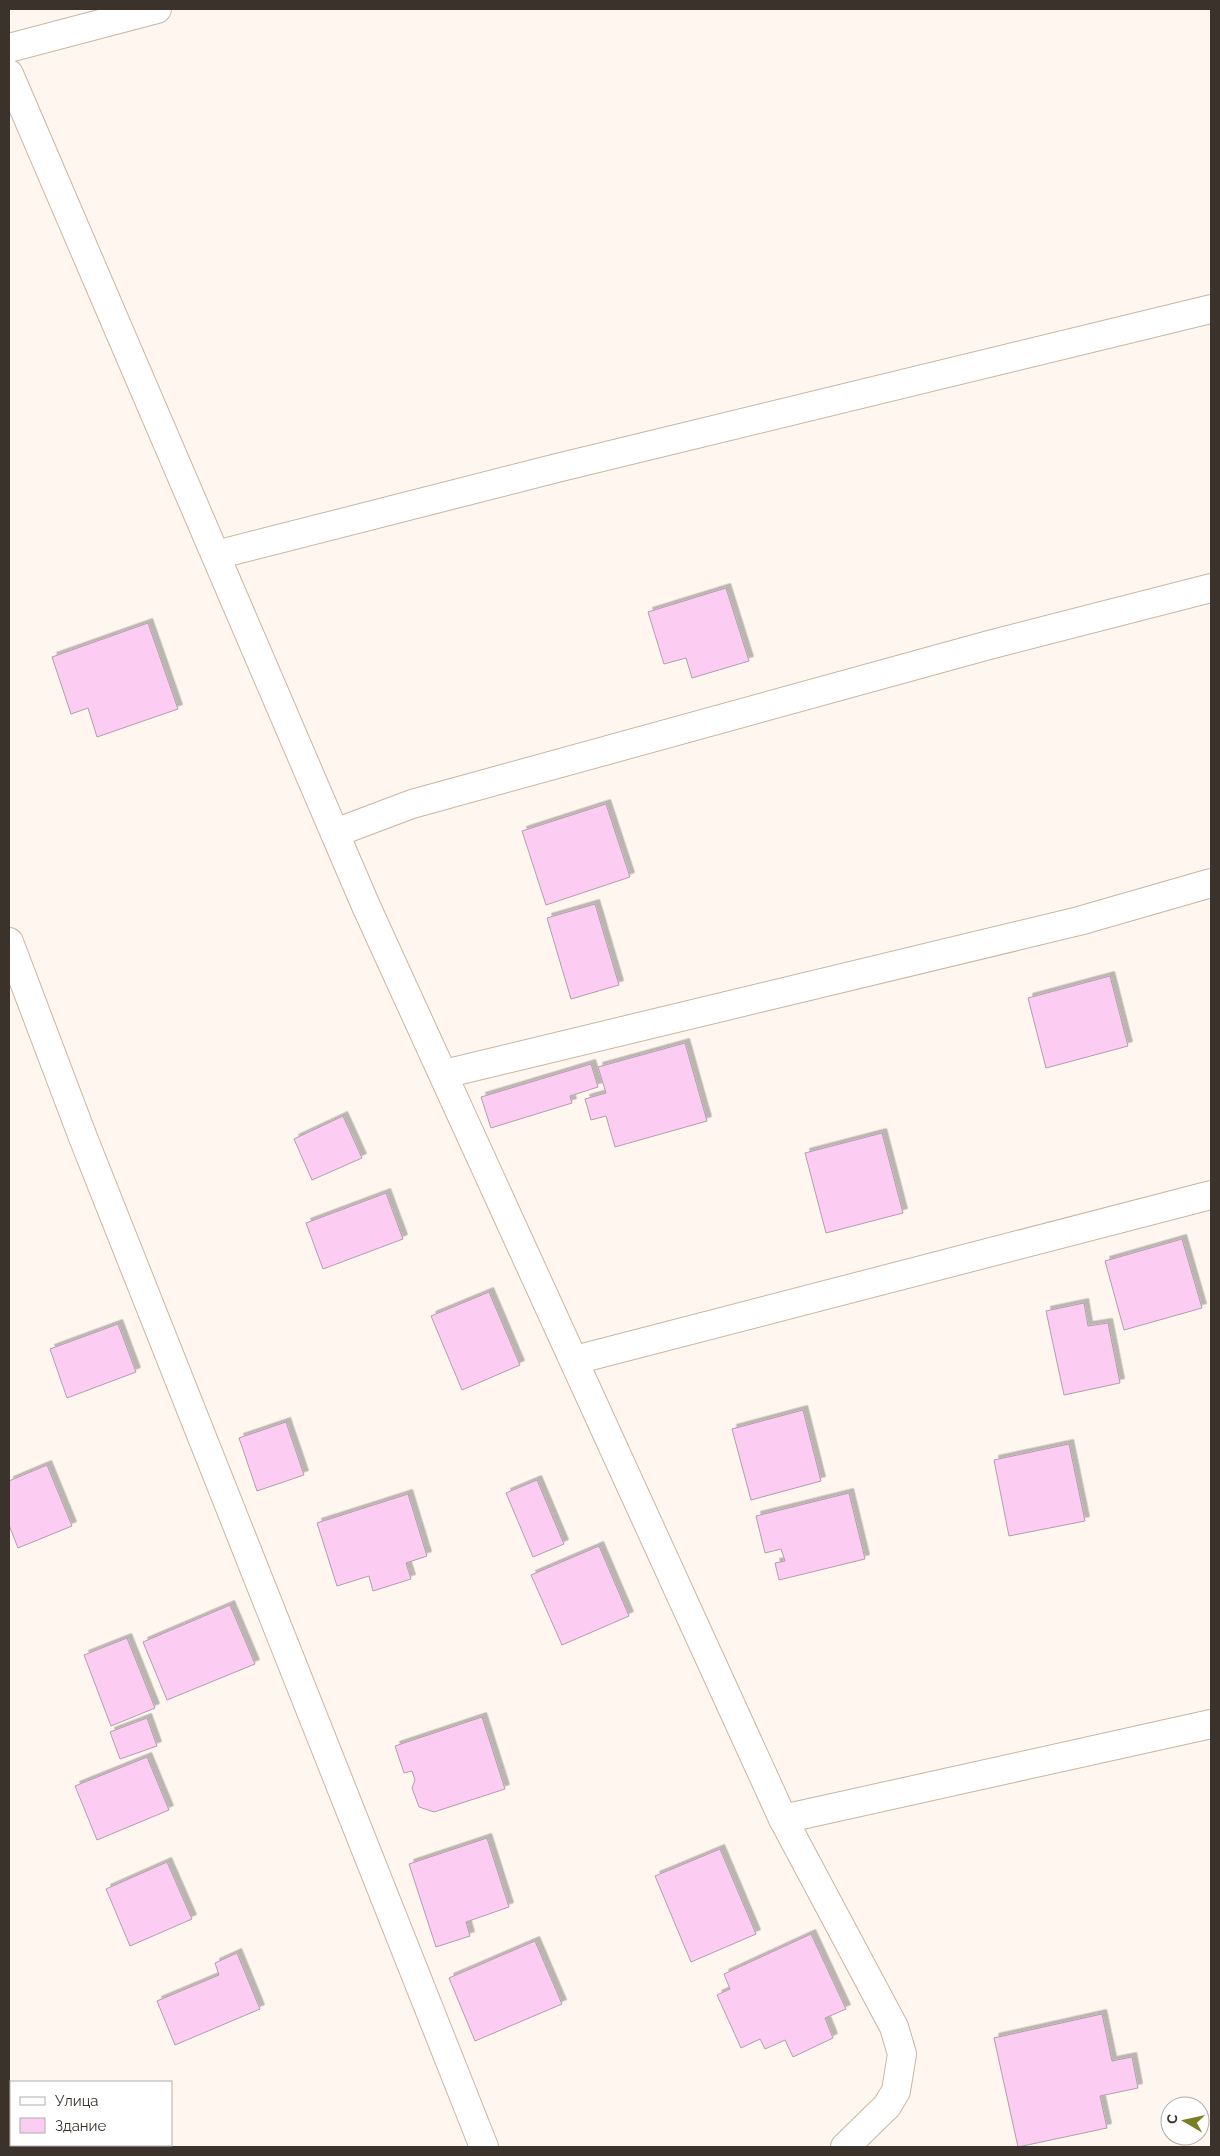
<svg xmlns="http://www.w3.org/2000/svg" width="1220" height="2156" viewBox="0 0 1220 2156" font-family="Raleway,sans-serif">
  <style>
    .building { fill: #fcccf2; stroke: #b29dad; filter: url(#shadow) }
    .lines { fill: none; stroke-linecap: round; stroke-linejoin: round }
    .minor-casing { stroke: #c9b5a3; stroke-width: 30 }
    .minor { stroke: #fff; stroke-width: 28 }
  </style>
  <defs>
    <filter id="shadow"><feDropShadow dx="4.5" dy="-4.5" stdDeviation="0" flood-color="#0004"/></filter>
  </defs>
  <rect width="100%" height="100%" fill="#fff7ef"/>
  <g class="building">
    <path d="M726,588L749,661L692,678L686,658L664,664L648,612Z"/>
    <path d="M148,623L178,709L97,737L88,708L71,714L52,657Z"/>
    <path d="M606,804L630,877L546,905L522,831Z"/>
    <path d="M595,904L619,985L571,999L547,918Z"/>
    <path d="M1110,976L1128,1046L1046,1068L1028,998Z"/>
    <path d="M685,1043L707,1121L615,1147L606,1116L591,1120L585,1099L606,1093L598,1067Z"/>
    <path d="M591,1064L598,1087L570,1096L572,1103L491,1128L481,1097Z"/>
    <path d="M343,1116L362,1158L312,1180L294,1139Z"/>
    <path d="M882,1133L903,1213L826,1233L805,1153Z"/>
    <path d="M386,1193L403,1239L323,1269L306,1223Z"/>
    <path d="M1182,1239L1202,1308L1124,1330L1105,1261Z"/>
    <path d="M489,1292L520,1365L462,1390L431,1316Z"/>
    <path d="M1084,1303L1088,1326L1108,1323L1120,1383L1064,1395L1046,1311Z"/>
    <path d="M118,1324L136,1372L67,1398L50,1349Z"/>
    <path d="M803,1410L821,1481L751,1500L732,1429Z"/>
    <path d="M286,1422L304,1475L257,1491L239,1438Z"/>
    <path d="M1069,1444L1085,1521L1009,1536L994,1460Z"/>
    <path d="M47,1465L72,1526L18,1548L9,1525V1481Z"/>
    <path d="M537,1480L564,1544L533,1557L506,1493Z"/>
    <path d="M849,1493L865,1559L779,1580L775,1563L785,1561L781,1549L765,1553L756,1516Z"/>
    <path d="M408,1494L427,1556L406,1563L411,1579L373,1591L369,1576L337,1586L317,1523Z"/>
    <path d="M599,1546L629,1616L562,1645L531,1575Z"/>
    <path d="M230,1605L255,1664L167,1700L143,1642Z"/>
    <path d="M127,1638L155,1708L111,1726L84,1655Z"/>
    <path d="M482,1717L505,1789L434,1812L419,1807L412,1788L415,1780L412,1771L404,1773L395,1746Z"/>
    <path d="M147,1718L157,1746L120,1759L110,1732Z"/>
    <path d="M147,1757L169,1810L97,1840L75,1786Z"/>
    <path d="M487,1838L509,1907L466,1922L470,1936L436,1947L409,1864Z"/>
    <path d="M720,1849L756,1934L691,1962L655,1876Z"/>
    <path d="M167,1862L192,1919L130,1946L106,1889Z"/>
    <path d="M811,1934L846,2009L825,2018L833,2038L793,2057L785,2040L765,2049L760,2039L741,2048L717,1995L730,1989L724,1974Z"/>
    <path d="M535,1941L562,2004L475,2041L449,1978Z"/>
    <path d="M237,1953L260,2009L175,2045L157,2001L219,1975L215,1963Z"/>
    <path d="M1102,2014L1112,2061L1132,2057L1138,2088L1100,2096L1107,2128L1018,2147L994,2038Z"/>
  </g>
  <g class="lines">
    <g class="minor-casing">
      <g id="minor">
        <path d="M9,48L157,9"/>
        <path d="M9,74L366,906L783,1819L894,2027L902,2054L896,2091L887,2106L845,2147"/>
        <path d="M216,555L557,468L1211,309"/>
        <path d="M335,833L412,804L989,645L1211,588"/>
        <path d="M9,942L84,1140L484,2147"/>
        <path d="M444,1074L1079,921L1211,883"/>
        <path d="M575,1360L1211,1195"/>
        <path d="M783,1819L1211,1724"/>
      </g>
    </g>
    <use href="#minor" class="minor"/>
  </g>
  <rect width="1220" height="2156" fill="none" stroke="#3a322b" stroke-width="20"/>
  <rect x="10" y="2081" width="162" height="65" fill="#ffffff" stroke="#b0adaa"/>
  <rect x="20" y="2097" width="25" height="8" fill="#ffffff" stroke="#b0adaa"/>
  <text x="55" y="2106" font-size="15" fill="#3a322b">Улица</text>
  <rect x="20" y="2118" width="25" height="15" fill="#fcccf2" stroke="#b0adaa"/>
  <text x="55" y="2131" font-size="15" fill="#3a322b">Здание</text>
  <g transform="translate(1185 2121) rotate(279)"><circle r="24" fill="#ffffff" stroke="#b0adaa"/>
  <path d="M0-4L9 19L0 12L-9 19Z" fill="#7c7e27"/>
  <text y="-8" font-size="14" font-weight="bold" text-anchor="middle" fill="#3a322b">С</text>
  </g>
</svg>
